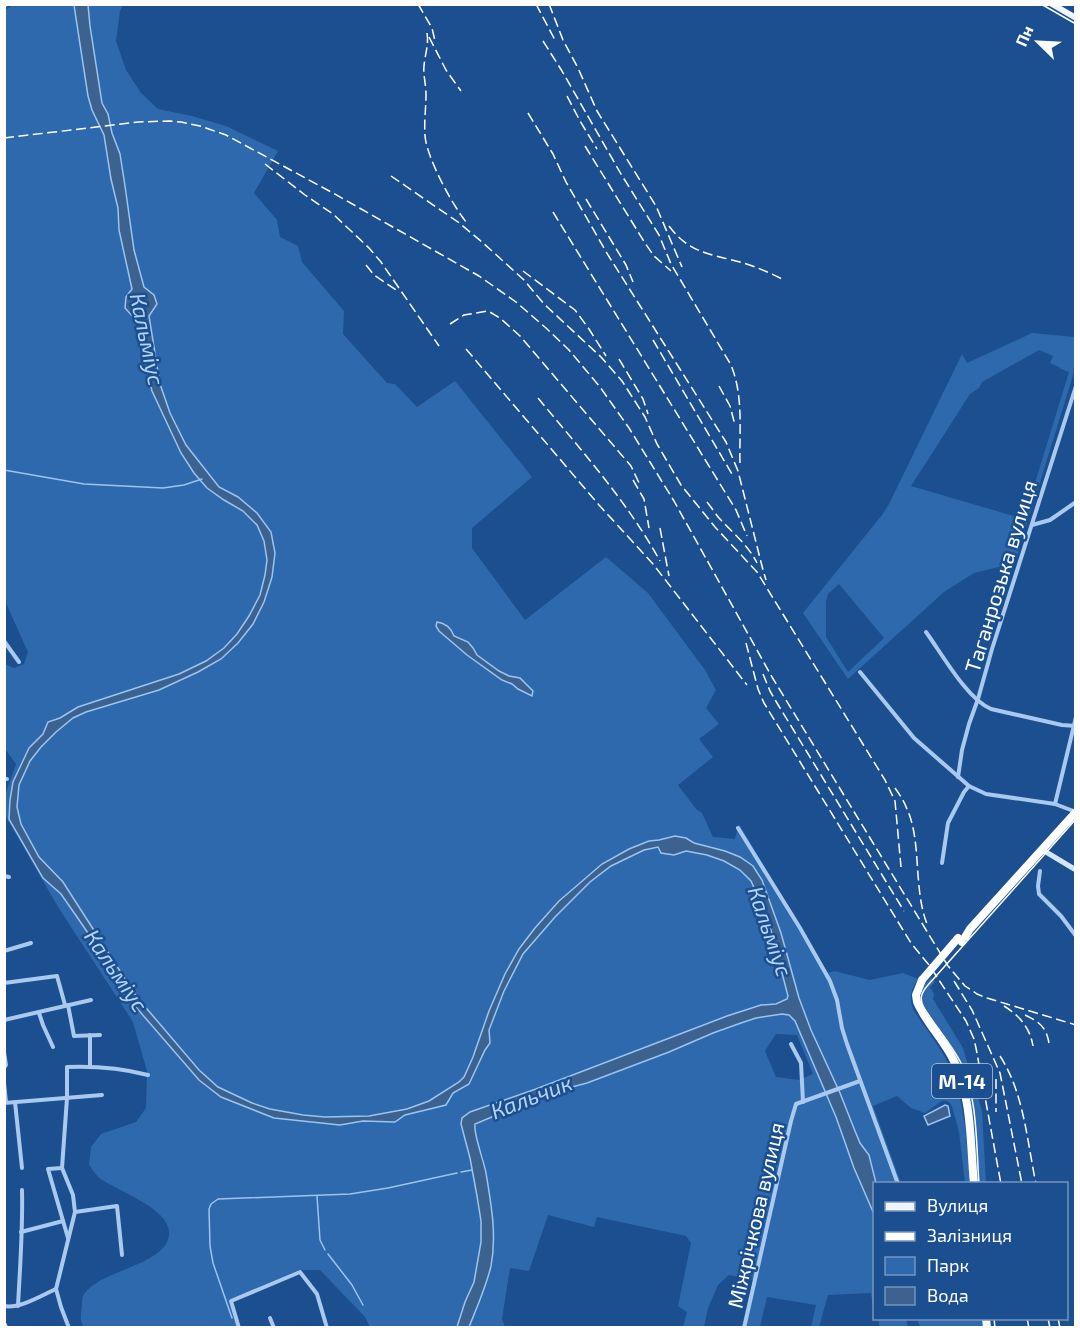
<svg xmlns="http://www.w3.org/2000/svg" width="1080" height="1332" viewBox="0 0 1080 1332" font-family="'Exo 2',sans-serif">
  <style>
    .green { fill: #2e69ad; fill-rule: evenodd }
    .water { fill: #3c6290; stroke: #9cc4f0; stroke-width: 1.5 }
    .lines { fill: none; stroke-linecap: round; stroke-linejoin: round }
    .stream { stroke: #9cc4f0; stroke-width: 1.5 }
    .street { stroke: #a9c9ee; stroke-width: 4 }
    .secondary { stroke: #d6e6fa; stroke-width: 5 }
    .primary { stroke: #f0f6ff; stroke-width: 6 }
    .highway { stroke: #fff; stroke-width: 8 }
    .tram { stroke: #fff; stroke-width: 1.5 }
    .rail { stroke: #fff; stroke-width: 1.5; stroke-dasharray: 10 4.5; stroke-linecap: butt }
    .highway-bridge { stroke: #fff; stroke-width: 8 }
    .labels { text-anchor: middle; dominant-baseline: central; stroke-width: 5; stroke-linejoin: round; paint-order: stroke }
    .shield { fill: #1b4f8f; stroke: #bbcadd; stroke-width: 1.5 }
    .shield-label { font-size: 20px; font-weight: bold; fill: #fff }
    .street-label { font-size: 21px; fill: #fff; stroke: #1b4f8f }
    .water-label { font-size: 22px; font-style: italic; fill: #b5d3f5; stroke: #1b4f8f }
  </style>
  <rect width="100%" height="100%" fill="#1b4f8f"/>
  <g class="green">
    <path d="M13,5H74L88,96L92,110L104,135L111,179L118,208L119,230L132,289L126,297L125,308L135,319L152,391L181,453L194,473L207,488L224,500L243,511L257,525L264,541L267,559L265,575L260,595L249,616L237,634L224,648L206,661L179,674L79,707L60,718L48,722L43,734L28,748L13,782L10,800L9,819L43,878L61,894L77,917L92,940V946L96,953L102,958L122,991L199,1080L221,1097L274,1118L340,1125L363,1121L395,1122L405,1115L446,1105L453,1093L469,1084L485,1050L490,1043L489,1030L504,991L523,954L555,917L590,882L611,866L644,850L653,847L686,851L707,855L724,861L740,870L751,881L768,919L788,996L787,999L776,1004L761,1005L727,1016L680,1035L632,1052L536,1089L465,1115L461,1124L470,1158L477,1196L481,1221V1242L474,1282L465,1302L457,1327H370L365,1317L320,1270H299L229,1300L237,1327H84C79,1320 81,1315 82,1306C82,1301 82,1296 85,1293C101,1270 166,1265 169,1235C172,1209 119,1192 101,1179C96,1176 93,1170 89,1165L91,1147L101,1134L136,1122L146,1108L147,1071L133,1022L58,907L5,815L6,792L16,764L5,749V664L14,668L24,664L28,652L5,601V10Z"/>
    <path d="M88,5H123L120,11L116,41L126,70L141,93L158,109L192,116L226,126L278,151L254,193L277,220L280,237L298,246L302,262L344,311L343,334L387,383L395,384L417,407L455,381L532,477L472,528V548L525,620L606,557L648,593L705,670L716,690L706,708L719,724L699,739L713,757L678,785L696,809L702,813L713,837L735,839L739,824L828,973L834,971L870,980L903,973L918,979C911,990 908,998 914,1011C926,1030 942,1048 951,1070C966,1105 966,1146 971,1183H965L959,1132L952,1106C950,1102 947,1100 942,1101L925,1113L911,1108L897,1096L873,1106L901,1183H876L869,1155L860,1143L855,1131L840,1093L811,1030L799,998L781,933L762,880L686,838L649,841L617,855L602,864L579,883L559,901L535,928L529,937L489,1011L473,1057L464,1077L459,1082L429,1101L407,1109L384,1114L344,1117L303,1115L270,1109L252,1103L218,1087L199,1070L136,996L63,882L39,857L21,824L17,807L19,785L30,761L41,747L56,732L73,718L86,712L159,690L198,672L221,659L264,602L272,577L275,553L271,532L257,513L238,497L219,487L186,445L170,413L160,384L149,316L154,295L144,287L134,250L125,186L120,154L112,133L108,114L102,103L90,26Z"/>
    <path d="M1032,333L1075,337V369L1015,563L974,573L944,592L848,679L803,613L882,515L889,504L962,354L967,363ZM1039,350L1053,356L1050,363L1059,367L1061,369L1069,372L1024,519L911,486L970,394L979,388L982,382ZM839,584L884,638L848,672L826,637V601L828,594Z"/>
    <path d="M931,977L935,982L930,987L934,994L933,999L963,1048L982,1111L986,1183H976L966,1089L921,1008L919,991Z"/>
    <path d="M782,1014L789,1015L795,1021L836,1117L854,1168L874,1214V1307H873L871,1293L828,1295L819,1327H811L816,1305L767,1297L760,1327H742L753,1280L729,1275L718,1285L708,1308L704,1327H683L687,1312L678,1306L691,1243L686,1236L597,1217L594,1227L548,1215L529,1271L510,1268L502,1319L505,1327L469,1328L485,1284L484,1160L474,1130L475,1124L549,1093L587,1083L669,1052L713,1033L741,1023L756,1018ZM776,1034L797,1035L813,1074L799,1080L776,1077L765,1051Z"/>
    <path d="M879,1319H906L908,1327H879Z"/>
    <path d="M917,1319H983L984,1327H920Z"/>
  </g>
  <g class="water">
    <path d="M74,5H88L90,26L102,103L108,114L112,133L120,154L125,186L134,250L144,287L154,295L157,304L149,316L160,384L170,413L186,445L219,487L238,497L257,513L271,532L275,553L272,577L264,602L253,624L238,643L221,659L198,672L159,690L86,712L73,718L56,732L41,747L30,761L19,785L17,807L21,824L39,857L63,882L136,996L199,1070L218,1087L252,1103L270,1109L303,1115L325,1117L369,1116L407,1109L429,1101L459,1082L464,1077L473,1057L489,1011L505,974L519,949L535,928L559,901L602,864L629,849L649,841L659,840L675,836L686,838L694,843L725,851L740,857L753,866L762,880L781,933L799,998L811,1030L840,1093L855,1131L860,1143L869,1155L876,1183L874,1214L854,1168L836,1117L795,1021L789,1015L782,1014L756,1018L741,1023L713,1033L669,1052L587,1083L549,1093L475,1124C473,1133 484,1161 486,1173C491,1203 497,1235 491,1266C486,1287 477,1307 469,1327H457L465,1302L474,1282L481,1242V1221L477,1196L470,1158L461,1124L462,1118L470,1112L536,1089L727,1016L761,1005L776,1004L787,999L788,996L768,919L751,881L740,870L724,861L707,855L686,851L674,855L661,853L658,847L644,850L611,866L590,882L555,917L523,954L504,991L489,1030L490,1043L485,1050L469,1084L453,1093L446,1105L405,1115L395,1122L363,1121L340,1125L274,1118L221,1097L199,1080L122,991L102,958L96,953L92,945V939L77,917L61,894L43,878L9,819L10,800L13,782L29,748L43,734L48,722L60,718L78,707L179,674L206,661L224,648L237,634L249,616L260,595L265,575L267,560L264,541L257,525L243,511L224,500L207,488L194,473L181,453L152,391L135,319L125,308L126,297L132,289L119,230L118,208L111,179L104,135L92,110L88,96Z"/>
    <path d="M437,622C445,623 451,628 454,636L468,642L473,648L477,655L499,671L509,676L520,678L533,691L532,696L518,689L512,684L502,680L467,655L439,631L436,626Z"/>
    <path d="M945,1105L948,1106L950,1116L928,1125L924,1116Z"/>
  </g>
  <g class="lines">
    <g class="stream">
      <path d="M4,470L84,484L163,488L184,485L202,479"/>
      <path d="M461,1172L472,1170"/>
      <path d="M317,1196L320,1240L325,1250"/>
      <path d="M328,1254L352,1285L363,1305"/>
      <path d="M232,1318L213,1263L210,1246L209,1209L211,1204L218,1199L350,1194L388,1188L457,1173"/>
    </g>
    <g class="street">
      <path d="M1032,525L1050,520L1076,502"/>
      <path d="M926,632C942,654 967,699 991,709L1062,725L1076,726"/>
      <path d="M4,641L19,662"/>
      <path d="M860,672L914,738L969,786L986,794L1055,804L1076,812"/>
      <path d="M958,777L962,750L969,724L978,699L992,649L1076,386"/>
      <path d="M4,779H7"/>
      <path d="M1055,804L1076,717"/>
      <path d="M738,828L800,928L830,981L837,1000L842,1028L847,1044L898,1184"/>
      <path d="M942,863L948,823L964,792L969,786"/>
      <path d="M1040,871L1038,886L1039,894L1061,916L1076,936"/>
      <path d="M4,876L9,877"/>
      <path d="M4,951L31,943"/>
      <path d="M4,983L57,976L65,1005"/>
      <path d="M68,1005L74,1036L100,1035"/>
      <path d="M39,1013L43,1025L53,1047"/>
      <path d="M4,1020L91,1000"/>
      <path d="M791,1044L801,1063L803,1102"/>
      <path d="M4,1052L6,1065L4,1068"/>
      <path d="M90,1066V1035"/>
      <path d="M4,1083L6,1102"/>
      <path d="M15,1102L22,1168"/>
      <path d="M4,1103L102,1095"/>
      <path d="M62,1168L48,1169L68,1238"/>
      <path d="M75,1212L117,1206L122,1255"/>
      <path d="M21,1232L63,1221"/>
      <path d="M4,1306C20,1309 42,1295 56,1289"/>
      <path d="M18,1306C20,1267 23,1229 22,1190"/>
      <path d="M270,1318L274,1328"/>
      <path d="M69,1328L61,1307L56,1289L75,1212L73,1195L62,1168L67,1098V1067C94,1066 121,1068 148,1075"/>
      <path d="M239,1328L231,1301L300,1272L317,1294L327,1328"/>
      <path d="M744,1328L791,1121L796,1104L860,1081"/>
    </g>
    <g class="secondary">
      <path d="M1041,849L1076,870"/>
      <path d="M4,1324L6,1328"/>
    </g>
    <path class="primary" d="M1052,4L1076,18"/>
    <g class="highway">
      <path d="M962,942L970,929L1076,812"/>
      <path d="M922,980L916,995L917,1002C926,1023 944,1040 954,1061C972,1098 970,1143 974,1184"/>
      <path d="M986,1318L987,1328"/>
    </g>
    <g class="tram">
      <path d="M1041,4L1076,24"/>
      <path d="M4,7L9,4"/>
      <path d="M979,1184C976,1144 978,1099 961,1063C951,1044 936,1027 924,1008C919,999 921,993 928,985L1076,819"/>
      <path d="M994,1318L995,1328"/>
    </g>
    <g class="rail">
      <path d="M418,4L432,28L435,41"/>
      <path d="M536,4L556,42"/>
      <path d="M549,4L563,40L578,68L597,111L656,206L682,267"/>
      <path d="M427,33C429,45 425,54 424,66C423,75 426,84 426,94C426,108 424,121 425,136C427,158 452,205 467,223"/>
      <path d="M429,37L446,70L461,91"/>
      <path d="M543,41L562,71L621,174L659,235L671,264L731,365C744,397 739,432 740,466"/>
      <path d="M567,96L580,121L597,149"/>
      <path d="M528,113L553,154L566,182L608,255L726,442L738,471L763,570L766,580"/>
      <path d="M4,138L138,122L170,121L181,122L200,126L226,135L333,193L479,276L516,302L546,328L569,350L600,387L629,428L674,501L772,677L948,966L965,986L977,994L987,998L1076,1025"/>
      <path d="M585,146L645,243L654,256L671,271"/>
      <path d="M265,164L305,195L333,214L369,248L381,262L439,346"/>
      <path d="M391,176L458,222L482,242L524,280L544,304L601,357L622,381L645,417L657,444L681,485L715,527L757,572L885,780L895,801L901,867"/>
      <path d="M586,199L626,265L633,282"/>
      <path d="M553,212L736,510L747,536"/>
      <path d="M669,226C689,253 710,254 740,262C755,266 770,273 784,280"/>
      <path d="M366,265L374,275L399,292"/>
      <path d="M523,271L575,310L589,329L606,356"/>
      <path d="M450,324L464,315L488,311L500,318L520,336L619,452L631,466L640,485"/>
      <path d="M653,340L732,474"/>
      <path d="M466,349L599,505L653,564L747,685"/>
      <path d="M619,359L643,399L648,414"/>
      <path d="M719,386L730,406L735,425"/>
      <path d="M538,398C581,450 627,501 660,561"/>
      <path d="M633,480L644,499L649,528"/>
      <path d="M707,502C711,507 715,513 719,518C732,532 748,545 757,563"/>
      <path d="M660,528L669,576"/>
      <path d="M746,643L758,689L764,703L911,943L929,965L966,1021L974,1039L976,1048L1001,1184"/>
      <path d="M763,674L770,691L777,703L904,911"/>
      <path d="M895,788C900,795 904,801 907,809C922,842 913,888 927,924"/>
      <path d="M954,981L972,1010L1000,1073L1022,1184"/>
      <path d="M1004,1006C1020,1016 1030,1028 1033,1046"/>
      <path d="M1025,1015C1039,1022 1046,1026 1049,1043"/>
      <path d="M1000,1056C1024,1093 1027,1141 1036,1184"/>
      <path d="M996,1079V1112"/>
      <path d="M1027,1318L1029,1328"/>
      <path d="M1048,1318L1050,1328"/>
      <path d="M1058,1318L1060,1328"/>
    </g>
    <path class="highway-bridge" d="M922,980L958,938"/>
  </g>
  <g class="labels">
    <rect class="shield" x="932" y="1064" width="60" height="34" rx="4.5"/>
    <g class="shield-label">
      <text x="962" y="1081">М-14</text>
    </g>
    <g class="street-label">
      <text transform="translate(1000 576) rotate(-73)">Таганрозька вулиця</text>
      <text transform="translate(755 1215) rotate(-77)">Міжрічкова вулиця</text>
    </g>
    <g class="water-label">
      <text transform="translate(148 339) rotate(78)">Кальміус</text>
      <text transform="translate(771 931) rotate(71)">Кальміус</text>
      <text transform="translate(117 970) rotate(56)">Кальміус</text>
      <text transform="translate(531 1096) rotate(-21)">Кальчик</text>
    </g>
  </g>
  <rect width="1080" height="1332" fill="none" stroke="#ffffff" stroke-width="12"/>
  <rect x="873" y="1182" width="195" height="138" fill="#1b4f8f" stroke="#7695bc" stroke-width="1.5"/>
  <rect x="885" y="1202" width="30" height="9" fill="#f0f6ff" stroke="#7695bc" stroke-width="1.5"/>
  <text x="927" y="1212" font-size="18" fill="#ffffff">Вулиця</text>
  <rect x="885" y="1232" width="30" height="9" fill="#ffffff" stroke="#7695bc" stroke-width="1.5"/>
  <text x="927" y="1242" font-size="18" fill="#ffffff">Залізниця</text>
  <rect x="885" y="1257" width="30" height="18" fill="#2e69ad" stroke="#7695bc" stroke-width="1.5"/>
  <text x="927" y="1272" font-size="18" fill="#ffffff">Парк</text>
  <rect x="885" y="1287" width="30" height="18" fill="#3c6290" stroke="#7695bc" stroke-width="1.5"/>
  <text x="927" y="1302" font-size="18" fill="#ffffff">Вода</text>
  <g transform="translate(1038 42) rotate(294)" stroke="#1b4f8f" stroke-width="4.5" paint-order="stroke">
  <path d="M0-4.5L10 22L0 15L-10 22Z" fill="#ffffff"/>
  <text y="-9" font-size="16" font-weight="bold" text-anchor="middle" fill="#ffffff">Пн</text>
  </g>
</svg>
